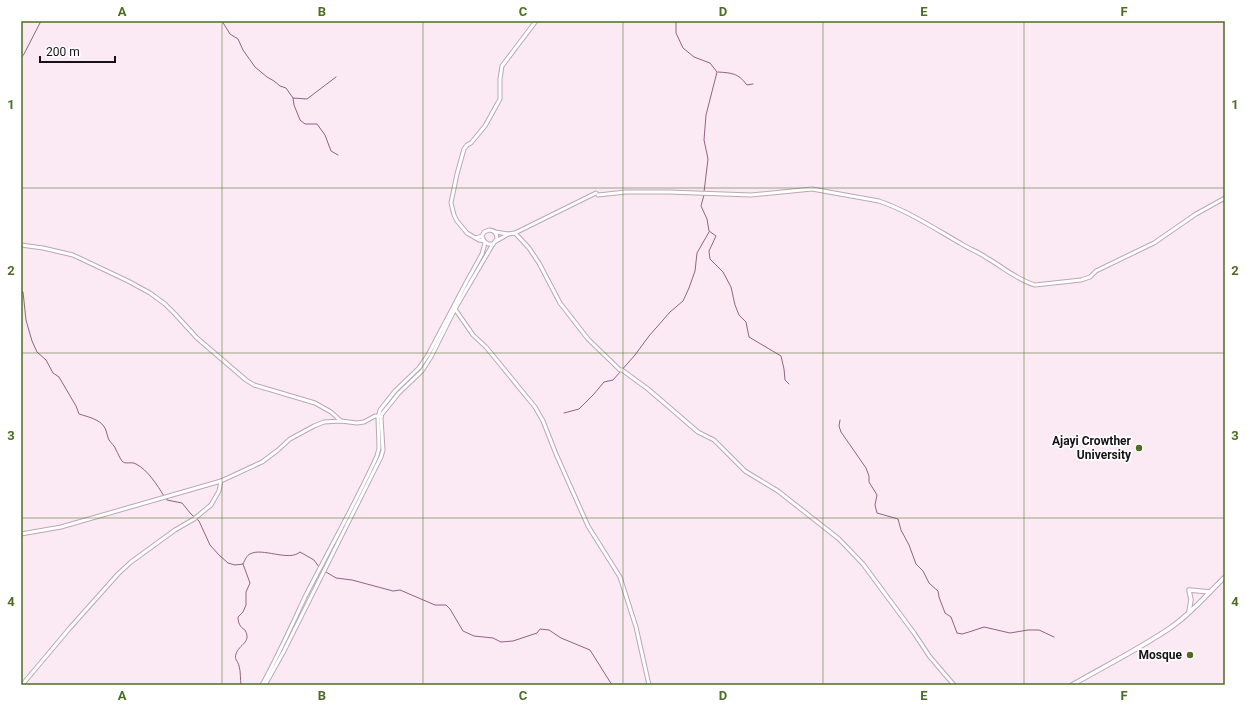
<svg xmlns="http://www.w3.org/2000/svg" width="1246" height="706" viewBox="0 0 1246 706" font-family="Roboto,sans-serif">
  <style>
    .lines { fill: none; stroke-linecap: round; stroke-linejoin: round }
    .stream { stroke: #916482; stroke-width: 1 }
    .secondary-casing { stroke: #baa8b3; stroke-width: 5 }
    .highway-casing { stroke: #baa8b3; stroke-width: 5.5 }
    .secondary { stroke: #fff; stroke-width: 3 }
    .highway { stroke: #fff; stroke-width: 3.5 }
    .grid { fill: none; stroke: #4d6d24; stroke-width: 1; stroke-opacity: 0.55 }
    .poi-dot { fill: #4d6d24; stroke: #fff; stroke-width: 1.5 }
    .labels { text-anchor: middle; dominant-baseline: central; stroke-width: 3.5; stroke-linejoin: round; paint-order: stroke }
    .poi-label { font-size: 12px; font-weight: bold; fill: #171115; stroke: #fff; text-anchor: end }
    .neatline { fill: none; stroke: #4d6d24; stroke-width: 1.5 }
    .grid-label { font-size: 13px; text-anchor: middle; font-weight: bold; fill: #4d6d24 }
  </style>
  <rect width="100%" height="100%" fill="#fbe9f4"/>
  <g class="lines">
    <g class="stream">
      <path d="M222,21L230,34L238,39L243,50L255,67L267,77L274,81L280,86L286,88L293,98L294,105L300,120L305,124H317L325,135L331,151L338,155"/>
      <path d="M676,21V33L683,48L694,57L710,63L717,72L706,115L704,140L708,159L704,192"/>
      <path d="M21,58L24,54L41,21"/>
      <path d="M718,72C732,73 738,73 747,85L753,84"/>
      <path d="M293,98L307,99L336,77"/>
      <path d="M704,195L701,206L707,219L709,231L716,236L709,251L710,259L723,272L731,287L735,305L739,315L746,322L749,337L781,356L784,369L785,380L789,384"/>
      <path d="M21,290L23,292L26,320L32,341L37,352L46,360L53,373L59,377L76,406L79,414C88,417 100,419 105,428C107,432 107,436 109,440C111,443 115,446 116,450C118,453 119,457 122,461C125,465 131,461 136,464C148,470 157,485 164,496"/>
      <path d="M564,413L579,409L594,394L604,382L613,380L635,355L649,336L670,312L683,301L689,288L695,271L697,253L709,232"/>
      <path d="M840,420L839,426L841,432L866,468L869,476V482L877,495L875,505L877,513L898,519L901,530L909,545L916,564L923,571L929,583L938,591L939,597L945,613L951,617L957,633L962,634L969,632L984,627L1010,633L1028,630H1039L1054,637"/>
      <path d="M166,498L167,500L182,503L191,514L199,521L210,545L219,555L228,563L235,565L243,564C245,560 247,555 250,554C262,547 289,562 300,552L314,560L319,567"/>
      <path d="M321,569L336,578L352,580L393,591L400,590L435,605H446L450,609L463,631L474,636L493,638L501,642L513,641L537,633L540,629L549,630L561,638L590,650L612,685"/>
      <path d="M241,685C240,679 241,672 239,666C238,661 234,659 236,654C239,644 252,643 245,630C240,627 238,623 238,617L243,612L246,605V592L250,583L243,564"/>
    </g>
    <g class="secondary-casing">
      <g id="secondary">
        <path d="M598,195L626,192H669L751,195L812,189L879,201C908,211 934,228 960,243C969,249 979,252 987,258C1003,267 1017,280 1035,285L1081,280L1090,277L1096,271L1154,243L1196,214L1225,198"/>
        <path d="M495,232L508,234L515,233L596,193"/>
        <path d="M515,233L529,248L539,263L560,303L588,339L620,370H622L648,389L698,432L714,440L745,471L778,491L839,539L863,564L914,633L930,657L954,685"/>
        <path d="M476,238L482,236L484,232L489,230C495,230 497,234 497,239L493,244H488L484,241L482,236"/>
        <path d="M484,241L479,240L467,233L457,221L454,215L451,203L457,174L464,149L467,145L471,143L485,126L500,99V79L502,66L536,21"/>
        <path d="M496,241L505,236L508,234"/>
        <path d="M21,245L43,248L73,255L128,281L150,293L165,304L175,314L197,338L246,380L254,385L315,403L331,412L341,421"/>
        <path d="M455,309L473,335L486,347L535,407L543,421L556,454L588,526L620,577L636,627L649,685"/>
        <path d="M21,534L61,527L221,481L262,462L278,450L290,439L314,426L324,422L341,421L357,423L364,422L375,416H379"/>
        <path d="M22,685L69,629L118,574L131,562L175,530L194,519L211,505L219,491L221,481"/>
        <path d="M262,685C278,656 291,627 305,597C329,550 355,504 377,456L379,448L378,418L380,410L395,391L419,368L428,355L467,281L482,254L485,243"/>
        <path d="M265,685L284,651L381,457L383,450L381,418L382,414L399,393L422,371L431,357L455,309L493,244"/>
      </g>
    </g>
    <g class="highway-casing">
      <g id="highway">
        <path d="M1189,611L1191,600L1189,590L1210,592"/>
        <path d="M1072,685C1105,666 1139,649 1170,628C1191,614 1207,594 1225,577"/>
      </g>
    </g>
    <use href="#secondary" class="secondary"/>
    <use href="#highway" class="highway"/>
  </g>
  <path class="grid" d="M222,21V685M423,21V685M623,21V685M823,21V685M1024,21V685M21,188H1225M21,353H1225M21,518H1225"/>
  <g class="poi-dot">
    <circle cx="1139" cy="448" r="4"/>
    <circle cx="1190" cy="655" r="4"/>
  </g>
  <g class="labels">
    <g class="poi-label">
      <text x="1131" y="441">Ajayi Crowther<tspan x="1131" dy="14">University</tspan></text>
      <text x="1182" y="655">Mosque</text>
    </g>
  </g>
  <rect width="1246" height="706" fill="none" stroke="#ffffff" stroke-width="44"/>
  <path d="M40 56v6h75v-6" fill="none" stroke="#171115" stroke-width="2"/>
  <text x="46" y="56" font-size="12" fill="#171115" stroke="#ffffff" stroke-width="3" paint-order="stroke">200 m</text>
  <rect x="22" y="22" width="1202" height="662" class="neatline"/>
  <g class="grid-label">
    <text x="122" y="16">A</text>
    <text x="322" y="16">B</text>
    <text x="523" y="16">C</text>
    <text x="723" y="16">D</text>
    <text x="924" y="16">E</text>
    <text x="1124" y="16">F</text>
    <text x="11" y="109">1</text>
    <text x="1235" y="109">1</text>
    <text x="11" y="275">2</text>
    <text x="1235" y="275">2</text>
    <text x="11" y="440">3</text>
    <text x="1235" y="440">3</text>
    <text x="11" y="606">4</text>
    <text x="1235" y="606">4</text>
    <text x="122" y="700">A</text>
    <text x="322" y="700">B</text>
    <text x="523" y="700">C</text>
    <text x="723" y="700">D</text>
    <text x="924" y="700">E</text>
    <text x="1124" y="700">F</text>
  </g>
</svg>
